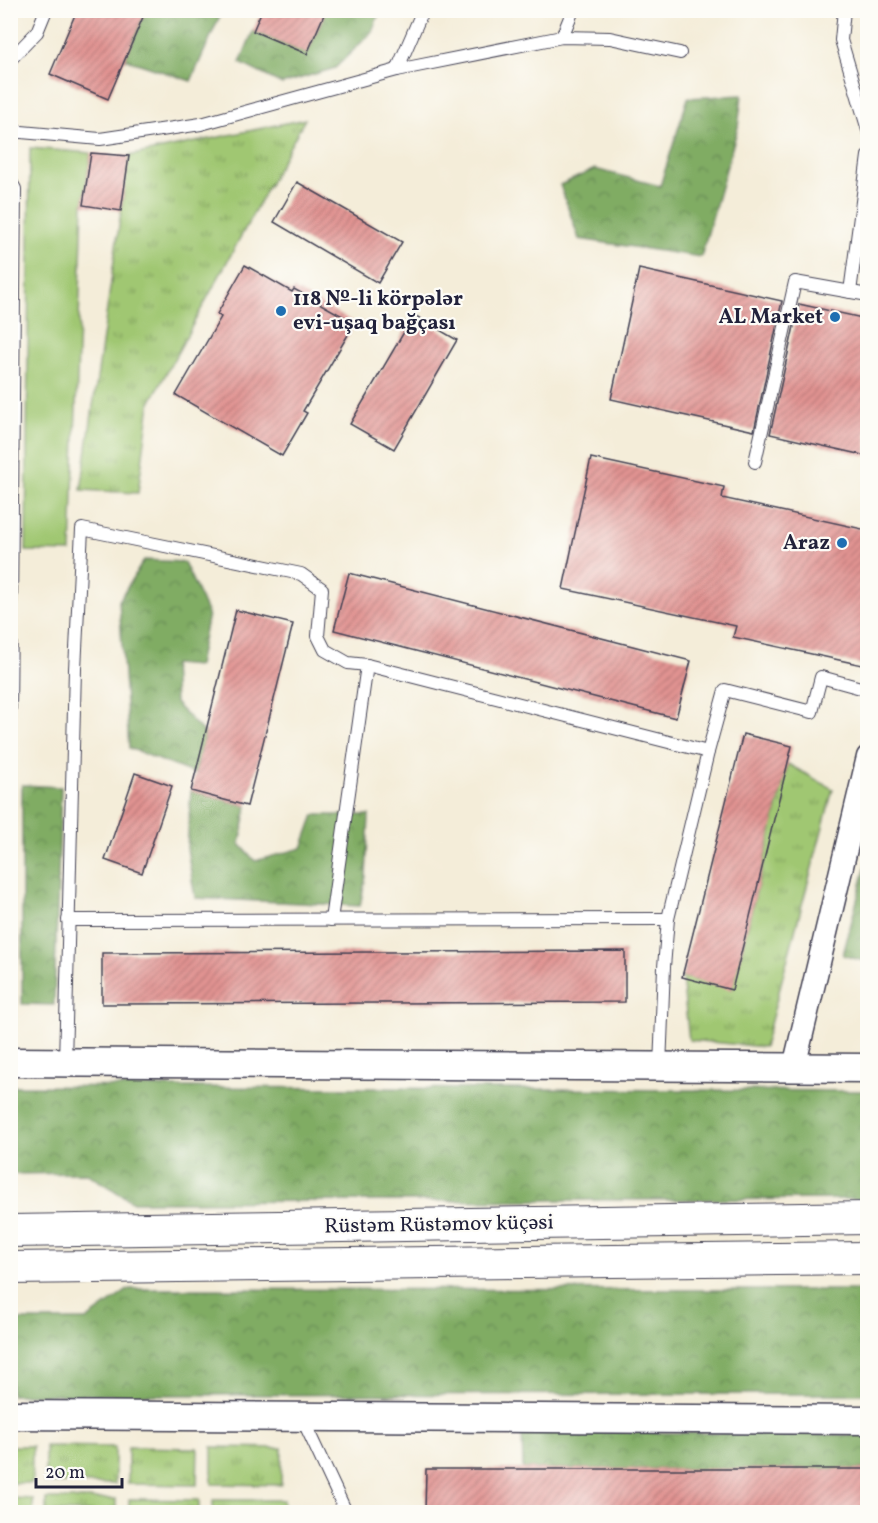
<svg xmlns="http://www.w3.org/2000/svg" width="878" height="1523" viewBox="0 0 878 1523" font-family="Vollkorn,serif">
  <style>
    .grass { fill: url(#grass-tufts); stroke: #617456; stroke-width: 1.5 }
    .forest { fill: url(#forest-crowns); stroke: #516750; stroke-width: 1.5 }
    .park { fill: #a0c772; stroke: #617456; stroke-width: 1.5 }
    .building { fill: url(#building-hatch) }
    .lines { fill: none; stroke-linecap: round; stroke-linejoin: round }
    .service-casing { stroke: #424053; stroke-width: 14 }
    .minor-casing { stroke: #424053; stroke-width: 25 }
    .tertiary-casing { stroke: #424053; stroke-width: 31 }
    .secondary-casing { stroke: #424053; stroke-width: 34 }
    .service { stroke: #fff; stroke-width: 12 }
    .minor { stroke: #fff; stroke-width: 22 }
    .tertiary { stroke: #fff; stroke-width: 28 }
    .secondary { stroke: #fff; stroke-width: 32 }
    .poi-dot { fill: #1f6fb2; stroke: #fdfcf7; stroke-width: 2 }
    .labels { text-anchor: middle; dominant-baseline: central; stroke-width: 4.5; stroke-linejoin: round; paint-order: stroke }
    .poi-label { font-size: 21px; font-weight: bold; fill: #22223b; stroke: #fdfcf7; text-anchor: end }
    .street-label { font-size: 21px; fill: #22223b; stroke: #fdfcf7 }
  </style>
  <defs>
    <pattern id="grass-tufts" width="24" height="20" patternUnits="userSpaceOnUse" patternTransform="scale(1.5)"><rect width="24" height="20" fill="#a0c772"/><path d="M3 7l-1-3M5 7V3M7 7l1-3M15 17l-1-3M17 17v-4M19 17l1-3" fill="none" stroke="#82a15f"/></pattern>
    <pattern id="forest-crowns" width="20" height="18" patternUnits="userSpaceOnUse" patternTransform="scale(1.5)"><rect width="20" height="18" fill="#80ac64"/><path d="M2 6a3 3 0 1 1 6 0M12 15a3 3 0 1 1 6 0" fill="none" stroke="#688c54"/></pattern>
    <pattern id="building-hatch" width="6" height="6" patternUnits="userSpaceOnUse" patternTransform="scale(1.5)"><rect width="6" height="6" fill="#e19391"/><path d="M-1 1l2-2M0 6l6-6M5 7l2-2" fill="none" stroke="#b67878"/></pattern>
  </defs>
  <rect width="100%" height="100%" fill="#fdfcf7"/>
  <filter id="ink" filterUnits="userSpaceOnUse"><feTurbulence type="fractalNoise" baseFrequency=".0167" numOctaves="2"/><feDisplacementMap in="SourceGraphic" scale="12" xChannelSelector="R" yChannelSelector="G"/><feConvolveMatrix kernelMatrix="1 2 1 2 8 2 1 2 1" color-interpolation-filters="sRGB"/></filter>
  <filter id="wash" filterUnits="userSpaceOnUse"><feTurbulence type="fractalNoise" baseFrequency=".008" numOctaves="4" result="noise"/><feDisplacementMap in="SourceGraphic" scale="24" xChannelSelector="R" yChannelSelector="G"/><feGaussianBlur stdDeviation="1.35" result="paint"/><feColorMatrix in="noise" values="0 0 0 0 0 0 0 0 0 0 0 0 0 0 0 0 0 1.4 0 .05"/><feComposite in="paint" operator="in"/></filter>
  <g filter="url(#wash)">
    <rect width="100%" height="100%" fill="#f4edd9"/>
    <g class="grass">
      <path d="M305,119L150,403L138,493L81,490L129,156Z"/>
      <path d="M788,764L833,789L764,1047L689,1040L682,977L732,989Z"/>
      <rect x="11" y="1446" width="21" height="37"/>
      <path d="M45,1446L115,1447V1484L45,1483Z"/>
      <path d="M128,1447L198,1448L197,1485L128,1484Z"/>
      <path d="M212,1447L282,1448L281,1485L212,1484Z"/>
      <path d="M11,1498L33,1499V1512H11Z"/>
      <rect x="46" y="1499" width="70" height="13"/>
      <path d="M129,1499L199,1500V1512H129Z"/>
      <rect x="213" y="1500" width="70" height="12"/>
    </g>
    <g class="forest">
      <path d="M146,11H222L191,81L125,59Z"/>
      <path d="M326,11H380L372,32L335,68L282,84L240,63L253,31L307,54Z"/>
      <path d="M742,95L738,127L701,257L579,239L560,185L595,169L660,186L688,98Z"/>
      <path d="M144,560L184,562L208,614L198,666L173,664L175,703L205,734L195,774L129,748L119,601Z"/>
      <path d="M22,785L61,787L54,1005L22,1004Z"/>
      <path d="M191,791L247,806L240,844L255,861L302,848L314,815H369L366,876L360,906L195,898L187,848Z"/>
      <path d="M867,861V962L843,955Z"/>
      <path d="M11,1086L867,1091V1199L133,1202L86,1173L11,1174Z"/>
      <path d="M129,1289L867,1290V1394L11,1395V1320H86Z"/>
      <path d="M522,1431L867,1435V1469H523Z"/>
    </g>
    <path class="park" d="M30,148L91,153L83,205L71,552L26,551Z"/>
    <g id="blocks">
      <g class="building">
        <path d="M77,10H146L108,99L50,74Z"/>
        <path d="M262,10H326L307,54L253,31Z"/>
        <path d="M91,153L129,156L121,211L83,205Z"/>
        <path d="M297,182L402,242L378,283L274,222Z"/>
        <path d="M245,265L292,292L294,289L355,323L303,411L307,413L282,456L176,395L221,317L217,314Z"/>
        <path d="M639,269L782,301L754,431L611,399Z"/>
        <path d="M799,304L867,319V456L770,434Z"/>
        <path d="M414,315L457,340L394,449L350,424Z"/>
        <path d="M591,458L724,487L722,498L867,530V666L733,637L736,626L563,589Z"/>
        <path d="M349,573L691,661L676,718L334,630Z"/>
        <path d="M236,610L293,624L247,806L191,791Z"/>
        <path d="M743,734L792,746L732,990L682,977Z"/>
        <path d="M135,773L172,786L142,873L105,860Z"/>
        <path d="M625,951V1002L102,1004V953Z"/>
        <path d="M426,1469H867V1512H425Z"/>
      </g>
    </g>
  </g>
  <g filter="url(#ink)">
    <use href="#blocks" fill-opacity="0" stroke="#424053" stroke-width="1.5"/>
    <g class="lines">
      <g class="service-casing">
        <g id="service">
          <path d="M844,10L841,40L868,130"/>
          <path d="M562,37L573,10"/>
          <path d="M10,60L37,32L46,10"/>
          <path d="M397,70L423,10"/>
          <path d="M10,131L100,139L201,124L397,70L562,37L610,38L680,53"/>
          <path d="M10,180L15,189L10,714"/>
          <path d="M850,292L868,156"/>
          <path d="M755,462L795,282L868,295"/>
          <path d="M708,752L725,690L812,712L821,677L868,690"/>
          <path d="M68,920L668,919"/>
          <path d="M331,920L367,665"/>
          <path d="M65,1062L75,669L82,529L301,574L322,589L318,636L325,650L348,663L367,665L708,752L668,919L664,967L660,1067"/>
          <path d="M302,1418L346,1512"/>
        </g>
      </g>
      <g class="minor-casing">
        <path id="minor" d="M794,1067L868,757"/>
      </g>
      <g class="tertiary-casing">
        <g id="tertiary">
          <path d="M10,1062L868,1068"/>
          <path d="M10,1415L868,1420"/>
        </g>
      </g>
      <g class="secondary-casing">
        <g id="secondary">
          <path d="M10,1231L868,1218"/>
          <path d="M10,1268L868,1258"/>
        </g>
      </g>
      <use href="#service" class="service"/>
      <use href="#minor" class="minor"/>
      <use href="#tertiary" class="tertiary"/>
      <use href="#secondary" class="secondary"/>
    </g>
  </g>
  <g class="poi-dot">
    <circle cx="281" cy="311" r="6"/>
    <circle cx="835" cy="317" r="6"/>
    <circle cx="842" cy="543" r="6"/>
  </g>
  <g class="labels">
    <g class="poi-label">
      <text x="293" y="299" text-anchor="start">118 №-li körpələr<tspan x="293" dy="24">evi-uşaq bağçası</tspan></text>
      <text x="823" y="317">AL Market</text>
      <text x="830" y="543">Araz</text>
    </g>
    <g class="street-label">
      <text transform="translate(439 1225) rotate(-1)">Rüstəm Rüstəmov küçəsi</text>
    </g>
  </g>
  <rect width="878" height="1523" fill="none" stroke="#fdfcf7" stroke-width="36"/>
  <path d="M36 1478v9h86v-9" fill="none" stroke="#22223b" stroke-width="3"/>
  <text x="45" y="1478" font-size="18" fill="#22223b" stroke="#fdfcf7" stroke-width="4.5" paint-order="stroke">20 m</text>
</svg>
